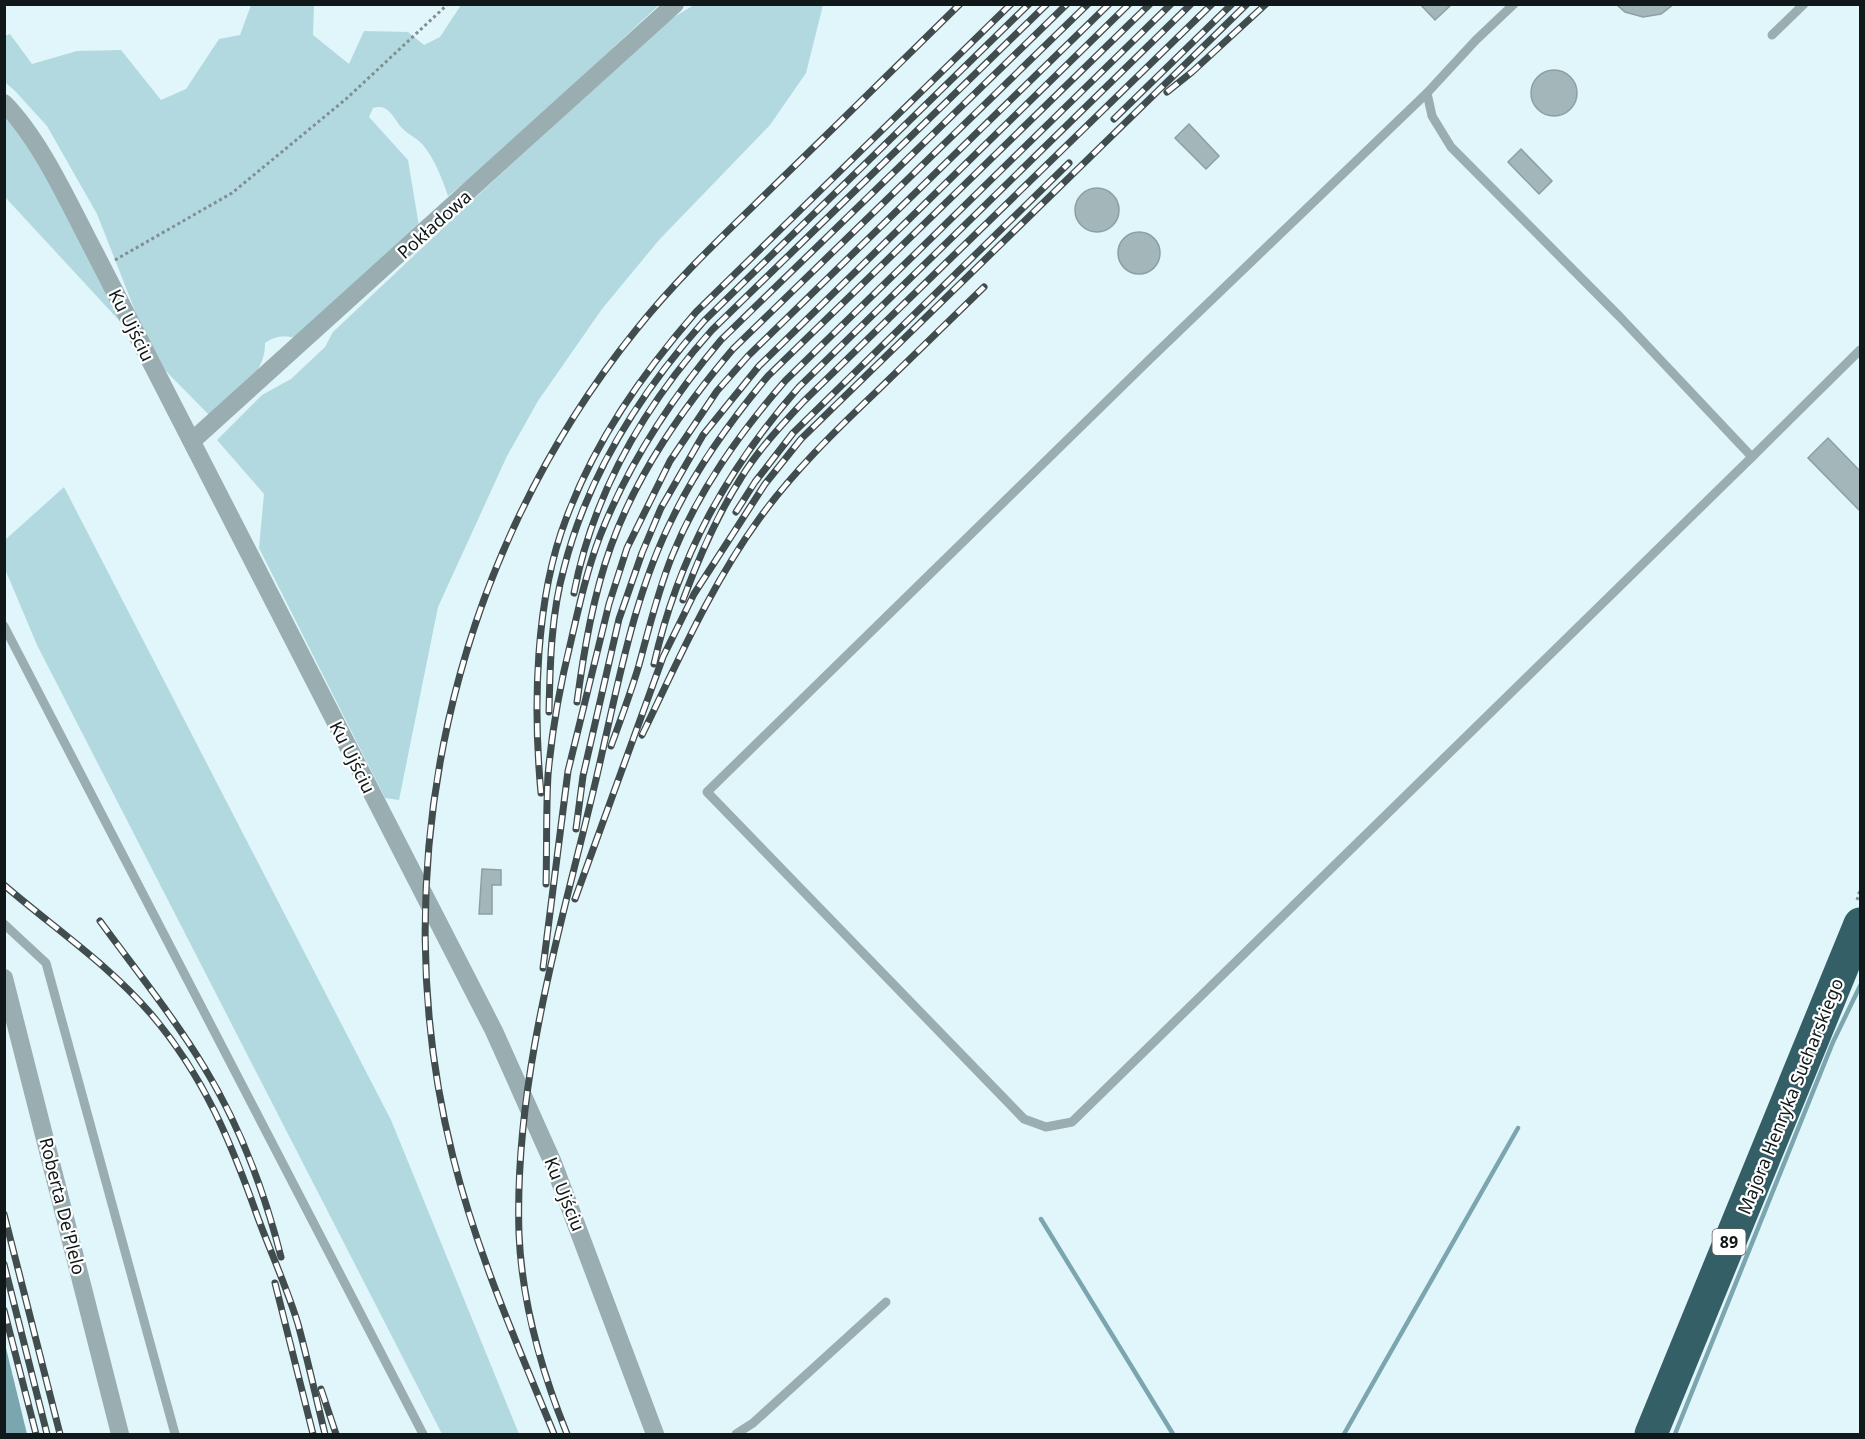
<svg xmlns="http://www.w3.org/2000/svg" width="1865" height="1439" viewBox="0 0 1865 1439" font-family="'Noto Sans',sans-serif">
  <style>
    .green { fill: #b3d9e0 }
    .water { fill: #7ba6af }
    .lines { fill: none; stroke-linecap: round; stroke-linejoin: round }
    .stream { stroke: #7ba6af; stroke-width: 4.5 }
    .building { fill: #a3b7bb; stroke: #8ca0a4; stroke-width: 1.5 }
    .path { stroke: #808f92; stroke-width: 3; stroke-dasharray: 3 3; stroke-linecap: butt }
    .lane { stroke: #9aadb1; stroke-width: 9 }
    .street { stroke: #9aadb1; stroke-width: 18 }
    .highway { stroke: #355f67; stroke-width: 33 }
    .rail-casing { stroke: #414c4e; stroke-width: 7 }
    .rail { stroke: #fefffe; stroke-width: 4.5; stroke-dasharray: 14; stroke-linecap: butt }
    .labels { text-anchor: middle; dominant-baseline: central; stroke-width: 4.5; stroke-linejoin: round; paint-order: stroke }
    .shield { fill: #fefffe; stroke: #575d5e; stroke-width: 1.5 }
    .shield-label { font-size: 16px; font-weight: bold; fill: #101819 }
    .street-label { font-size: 18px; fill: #101819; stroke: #fefffe }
  </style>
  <rect width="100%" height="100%" fill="#e0f6fa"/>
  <g class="green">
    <path d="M251,5H314L313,35L349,64L364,31L408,32L424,45L440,37L461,5H659L490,162L448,196C442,178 435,160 423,145C417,138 407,134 401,127C393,117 388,103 373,108L369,117L408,160L419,226L298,338C284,336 277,335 265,343C266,375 232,398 211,417L154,359L97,214L47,126L15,91L5,82L4,36L10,34L32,64L77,51L121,50L161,100L186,89L219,39L240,35Z"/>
    <path d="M694,5H823L806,73L770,125L659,240L602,309L538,401L507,456L438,607L399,800L385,798L259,548L264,494L217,440L262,395L291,379L325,347L333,332L477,196L669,20Z"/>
    <path d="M4,115L32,149L127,329L5,197Z"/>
    <path d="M64,487L391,1120L519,1434H442L37,645L5,569V540Z"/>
  </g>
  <path class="water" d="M5,1344L27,1434H5Z"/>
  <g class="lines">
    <g class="stream">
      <path d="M1041,1219L1173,1434"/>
      <path d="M1344,1434L1518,1128"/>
      <path d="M1675,1434L1833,1042L1860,986"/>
    </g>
  </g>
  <g class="building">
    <path d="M1420,4H1452L1435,20Z"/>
    <path d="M1616,4H1674L1661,14L1643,17L1625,12Z"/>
    <circle cx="1554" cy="93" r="23"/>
    <path d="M1189,124L1219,156L1206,169L1175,138Z"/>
    <path d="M1521,149L1552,181L1539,194L1508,162Z"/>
    <circle cx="1097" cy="210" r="22"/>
    <circle cx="1139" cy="253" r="21"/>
    <path d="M1828,438L1860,471V511L1808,458Z"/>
    <path d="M482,869L501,870V885H492V914H479Z"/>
  </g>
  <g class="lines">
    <g class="path">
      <path d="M115,260L232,193L346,99L448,4"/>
      <path d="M1857,900L1860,890"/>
    </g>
    <g class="lane">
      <path d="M1514,4L1476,40L1427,93L1432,116L1451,147L1620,317L1752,457L1860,350"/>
      <path d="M1772,35L1804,4"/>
      <path d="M1427,93L1151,358L707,792L1024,1119L1046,1127L1072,1122L1752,457"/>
      <path d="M4,626L423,1434"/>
      <path d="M4,924L46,963L175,1434"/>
      <path d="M736,1434L753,1423L886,1302"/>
    </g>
    <g class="street">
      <path d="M4,103C41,140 71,208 96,255L494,1031L553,1163L655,1434"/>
      <path d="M192,441L675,4"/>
      <path d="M4,978L120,1434"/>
    </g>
    <path class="highway" d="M1651,1434L1860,924"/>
    <g class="rail-casing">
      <g id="rail">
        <path d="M1167,92L1192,72L1266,4"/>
        <path d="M1114,119L1232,4"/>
        <path d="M736,512L755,482L793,433L1069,163"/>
        <path d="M574,593C593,493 645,405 712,330L1047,4"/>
        <path d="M683,600C699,557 716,517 741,478C758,450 781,426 803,402L1212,4"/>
        <path d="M654,664C678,557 727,469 799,387L1191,4"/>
        <path d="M577,702C584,650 593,596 611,546C637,473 683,408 733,349L1088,4"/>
        <path d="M549,712C550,664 551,615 564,568C588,474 640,393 704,321L1029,4"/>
        <path d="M642,735C678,661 711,585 759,519C793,472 834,432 876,392C912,357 948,322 984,287"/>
        <path d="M611,746C621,719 631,692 639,665C649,628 658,591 672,556C699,490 739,434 785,381L1171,4"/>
        <path d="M541,793C533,708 535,599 566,519C595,441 642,374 696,312L1011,4"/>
        <path d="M576,829L583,776L619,619L642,553L661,508L703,435L759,366L1129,4"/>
        <path d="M546,884C547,848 546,811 548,775C552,730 560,685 571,641C579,606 587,570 600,536C628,464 671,399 721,340L1067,4"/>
        <path d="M4,885C54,928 108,964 151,1014C204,1076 231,1142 258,1218C271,1253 287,1288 298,1324C308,1361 316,1398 325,1434"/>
        <path d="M575,899L663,657L694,594L765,484L801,439L1247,4"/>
        <path d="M100,921C135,969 173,1016 204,1067C240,1126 264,1190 281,1257"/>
        <path d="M543,968L568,771L609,604L627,548L670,461L717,391L748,356L1109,4"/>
        <path d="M4,1214L60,1434"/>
        <path d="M4,1264L47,1434"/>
        <path d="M275,1283L313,1434"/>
        <path d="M4,1310L36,1434"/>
        <path d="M321,1389L336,1434"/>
        <path d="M554,1434C517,1344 477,1253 453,1157C381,871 451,559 636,330C679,276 729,230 778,182C839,123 899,64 960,4"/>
        <path d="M567,1434C541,1370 522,1304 519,1234C514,1082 559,934 594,788C616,697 631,599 674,515C699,464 732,419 768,376L1150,4"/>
      </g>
    </g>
    <use href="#rail" class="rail"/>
  </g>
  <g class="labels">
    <rect class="shield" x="1712.5" y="1229" width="33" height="26" rx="4.5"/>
    <g class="shield-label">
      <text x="1729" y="1242">89</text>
    </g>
    <g class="street-label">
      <text transform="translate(434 224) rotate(-42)">Pokładowa</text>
      <text transform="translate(132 325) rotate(63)">Ku Ujściu</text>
      <text transform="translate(353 757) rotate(63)">Ku Ujściu</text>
      <text transform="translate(1790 1096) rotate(-68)">Majora Henryka Sucharskiego</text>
      <text transform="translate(565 1194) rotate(68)">Ku Ujściu</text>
      <text transform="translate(63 1206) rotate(76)">Roberta De'Plelo</text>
    </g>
  </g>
  <rect width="1865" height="1439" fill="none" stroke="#101819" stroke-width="12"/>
</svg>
